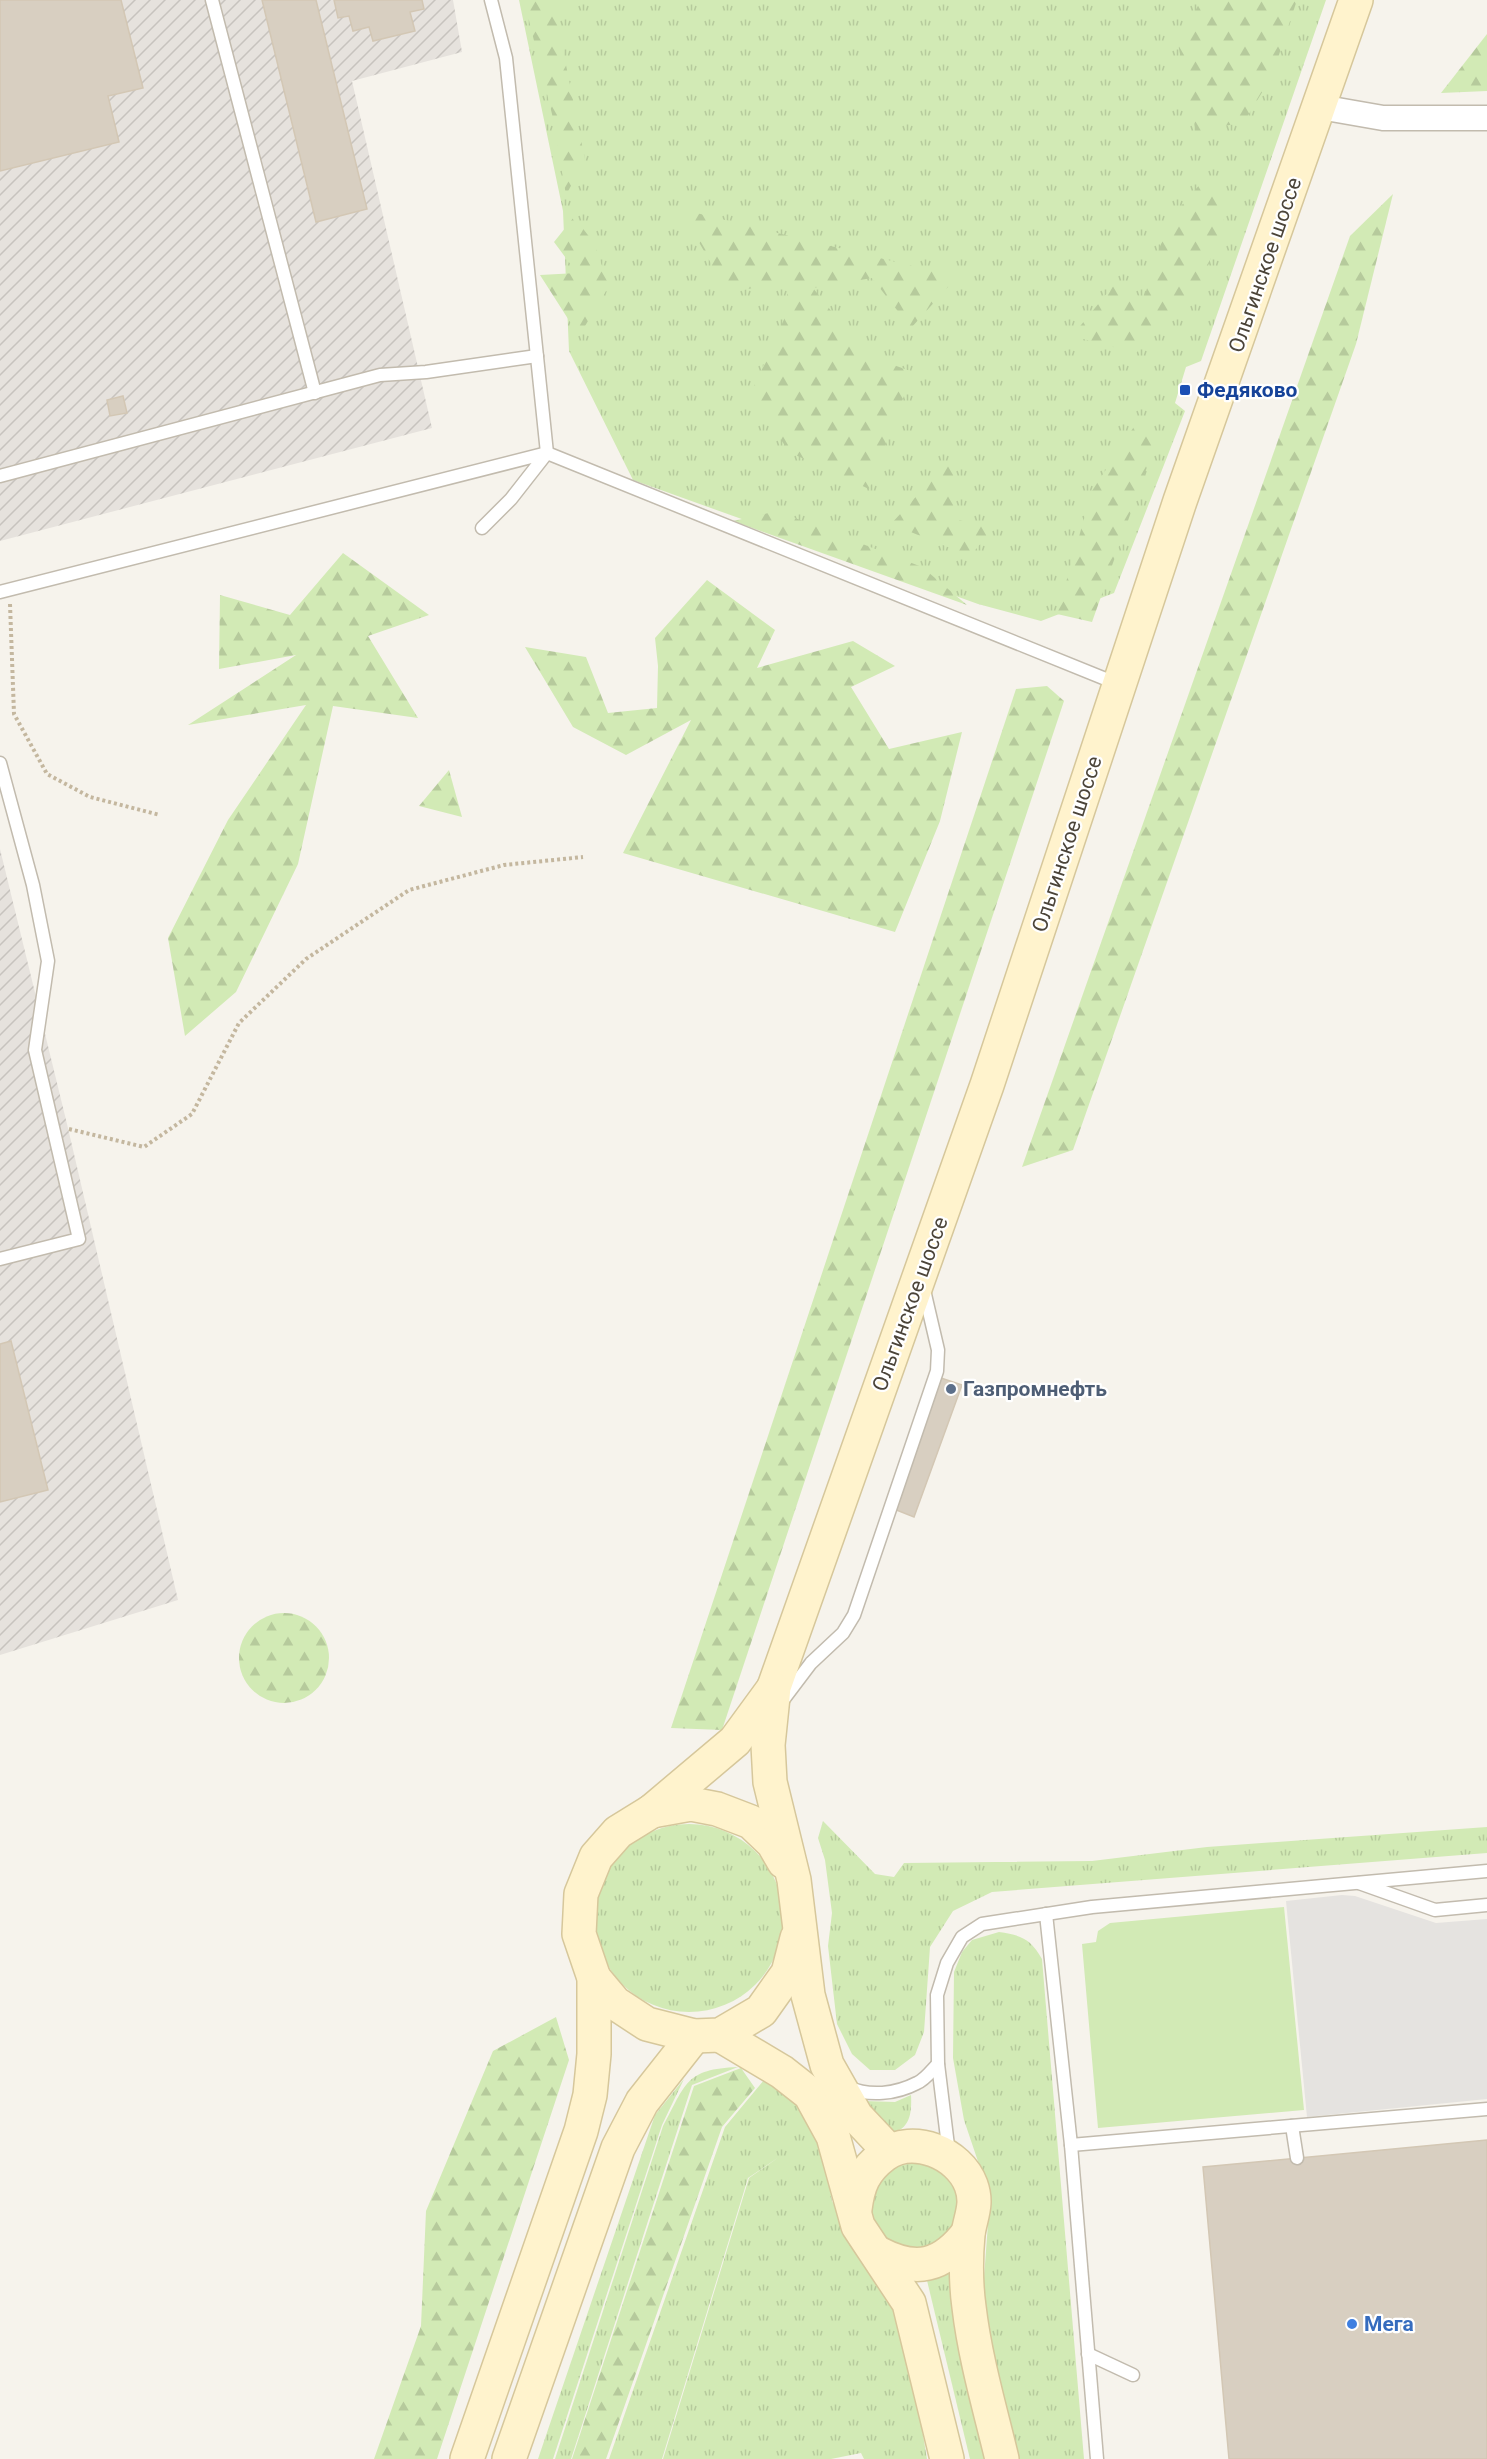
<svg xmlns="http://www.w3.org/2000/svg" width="1487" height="2459" viewBox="0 0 1487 2459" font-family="Roboto,sans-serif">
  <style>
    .industrial { fill: url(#industrial-furrows) }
    .grass { fill: url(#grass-tufts) }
    .forest { fill: url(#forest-firs) }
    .pitch { fill: #d2eab5 }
    .parking { fill: #e5e3e0 }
    .building { fill: #d8cfc1; stroke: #d3c7b4; stroke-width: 1.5 }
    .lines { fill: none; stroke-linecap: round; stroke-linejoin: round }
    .service-casing { stroke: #c2bbae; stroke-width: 15 }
    .minor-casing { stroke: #c2bbae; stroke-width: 27 }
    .secondary-casing { stroke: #d6c79b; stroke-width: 36 }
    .path { stroke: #c4b79f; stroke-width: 4; stroke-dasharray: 3 3; stroke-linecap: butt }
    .service { stroke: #fff; stroke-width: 12 }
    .minor { stroke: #fff; stroke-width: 24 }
    .secondary { stroke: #fff3cd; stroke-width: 33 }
    .transit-dot { fill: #1a4fb4; stroke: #fff; stroke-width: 2 }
    .service-dot { fill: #5c6f8a; stroke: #fff; stroke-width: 2 }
    .shop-dot { fill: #3f7fe0; stroke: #fff; stroke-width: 2 }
    .labels { text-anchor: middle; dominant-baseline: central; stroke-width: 4.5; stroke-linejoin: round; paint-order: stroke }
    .street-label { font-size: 21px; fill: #4b4439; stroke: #fff }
    .transit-label { font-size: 21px; font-weight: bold; fill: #164399; stroke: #fff; text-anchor: start }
    .service-label { font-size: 21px; font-weight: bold; fill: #4e5e75; stroke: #fff; text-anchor: start }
    .shop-label { font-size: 21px; font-weight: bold; fill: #366cbe; stroke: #fff; text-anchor: start }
  </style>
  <defs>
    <pattern id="industrial-furrows" width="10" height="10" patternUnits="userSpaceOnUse" patternTransform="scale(1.5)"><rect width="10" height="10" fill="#e6e2dd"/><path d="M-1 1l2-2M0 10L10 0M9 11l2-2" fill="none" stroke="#c7c3be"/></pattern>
    <pattern id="grass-tufts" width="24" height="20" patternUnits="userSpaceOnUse" patternTransform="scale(1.5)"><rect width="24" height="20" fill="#d2eab5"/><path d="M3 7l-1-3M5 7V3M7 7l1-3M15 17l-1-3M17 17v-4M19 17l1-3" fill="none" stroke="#b6ca9c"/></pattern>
    <pattern id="forest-firs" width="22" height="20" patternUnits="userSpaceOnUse" patternTransform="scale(1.5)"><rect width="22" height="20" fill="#d2eab5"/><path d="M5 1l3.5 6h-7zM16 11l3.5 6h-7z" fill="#b6ca9c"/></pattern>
  </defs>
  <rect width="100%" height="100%" fill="#f6f3ec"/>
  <g class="industrial">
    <path d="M0,0H453L462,52L352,81L432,428L0,541Z"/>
    <path d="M0,849L67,1124L178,1600L0,1655Z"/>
  </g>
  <g class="grass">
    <path d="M519,0H1326L1201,361L1186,367L1175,403L1185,411L1114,593L1041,621L978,604L633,480L569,351L563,211Z"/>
    <path d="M823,1821L875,1874L894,1877L904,1863L1092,1861L1207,1847L1487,1827V1853L992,1892L953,1911L930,1947L924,2032L915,2055L895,2070H870L852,2054L837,2024L828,1946L832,1913L825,1860L818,1838Z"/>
    <circle cx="689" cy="1918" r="94"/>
    <path d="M999,1932C1021,1935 1031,1939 1042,1959L1084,2459H1011L991,2370L983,2291L990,2197L964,2120L953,2058L954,1972L962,1952L972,1940Z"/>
    <path d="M738,2067L692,2085L571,2459H555L663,2126C686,2084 685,2069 738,2067Z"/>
    <path d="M684,2079L662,2125L553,2459H538L655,2115Z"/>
    <path d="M764,2080L790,2086L804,2097L820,2132L832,2201L852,2238L875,2264L890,2293L916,2393L927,2459H864L861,2453L831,2459H663L749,2178L779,2157L748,2178L662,2459H609L725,2127Z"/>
    <path d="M911,2095C912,2113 910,2131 889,2133L864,2101L895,2102Z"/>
    <path d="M918,2163C960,2173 973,2216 938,2245C931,2251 915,2251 906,2252L880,2237L869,2208C879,2178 883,2165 918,2163Z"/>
    <path d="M960,2259L994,2459H970L924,2268Z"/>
  </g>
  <g class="forest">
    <path d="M524,0H553L585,160L566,195L552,114Z"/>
    <path d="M1201,0H1297L1272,76L1244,122L1196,132L1178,44Z"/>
    <path d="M1487,34V91L1441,93Z"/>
    <path d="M1202,182L1231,197L1199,293L1136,353L1072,336L1113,286L1144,298L1168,221Z"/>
    <path d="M1393,194L1356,344L1073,1150L1022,1167L1350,236Z"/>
    <path d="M680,209L957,277L911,328L872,278L813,288L866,355L913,372L869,489L789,452L751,393L786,315L788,281L728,293Z"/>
    <path d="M574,217L594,243L609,286L579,336L540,275L577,273L554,242Z"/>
    <path d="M1139,419L1158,436L1092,622L1057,614L1092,491Z"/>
    <path d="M956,453L955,519L993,529L970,556L891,524Z"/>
    <path d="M777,511L922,567L967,605L733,521Z"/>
    <path d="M343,553L429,615L368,636L418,718L333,706L298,864L236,992L185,1036L168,938L228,820L306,705L188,725L296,655L219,669L220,595L290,615Z"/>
    <path d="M707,580L775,630L757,668L853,641L895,666L851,687L889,749L962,732L940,821L895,932L623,853L691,720L626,755L573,727L525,647L586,657L608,713L657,708L658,666L655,638Z"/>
    <path d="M1047,686L1064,701L722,1730L671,1728L1016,689Z"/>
    <path d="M449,770L462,817L419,806Z"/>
    <circle cx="284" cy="1658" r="45"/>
    <path d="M556,2017L569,2060L437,2459H374L421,2326L426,2211L493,2051Z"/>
    <path d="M741,2068L755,2088L722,2127L606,2459H572L694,2086Z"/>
  </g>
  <path class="pitch" d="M1284,1907L1304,2110L1098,2128L1082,1944L1096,1942L1098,1931L1110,1923Z"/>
  <path class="parking" d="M1342,1895L1355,1896L1436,1923L1487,1919V2099L1307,2117L1286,1901Z"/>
  <g class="building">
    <path d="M0,0H121L143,88L108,96L119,142L0,171Z"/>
    <path d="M262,0H316L367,209L316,222Z"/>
    <path d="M334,0H422L424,9L410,12L415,31L373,41L369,27L353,31L349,16L338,18Z"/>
    <path d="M123,396L127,413L110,416L107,400Z"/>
    <path d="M11,1341L48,1490L0,1502V1344Z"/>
    <path d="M941,1378L962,1385L914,1517L894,1509Z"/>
    <path d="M1487,2140V2459H1229L1203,2167Z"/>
  </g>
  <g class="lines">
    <g class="service-casing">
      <g id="service">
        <path d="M212,0L315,393"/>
        <path d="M0,476L380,375L426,372L537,356"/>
        <path d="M482,528L511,499L547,453L506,58L491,0"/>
        <path d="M0,592L547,453L1118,684"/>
        <path d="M0,763L33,885L48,961L35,1050L79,1239L0,1259"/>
        <path d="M780,1704L811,1663L843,1633L854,1615L937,1371L938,1350L924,1290"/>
        <path d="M1359,1883L1435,1910L1487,1905"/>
        <path d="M1046,1914L1071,2145L1487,2109"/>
        <path d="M848,2087C869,2097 896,2094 917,2083C925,2080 932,2070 938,2064"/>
        <path d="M1292,2126L1297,2158"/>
        <path d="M1071,2145L1097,2459"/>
        <path d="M949,2154L938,2064L937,1995L947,1963L962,1937L982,1924L1092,1907L1487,1871"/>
        <path d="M1088,2354L1133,2375"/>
      </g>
    </g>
    <g class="minor-casing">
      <path id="minor" d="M1320,107L1383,118H1487"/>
    </g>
    <g class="secondary-casing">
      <g id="secondary">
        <path d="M652,1811L691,1804L717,1809L751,1822L773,1843L784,1862"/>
        <path d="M594,1978L615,2003L647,2024L694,2036L720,2035L761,2011L788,1973L797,1938"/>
        <path d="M720,2035L782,2072L810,2094L833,2136L858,2226L909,2303L947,2459"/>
        <path d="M889,2151L856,2116L827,2065L808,1995L794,1880L770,1782L768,1745L774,1687L987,1085L1180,501L1356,0"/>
        <path d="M855,2209C858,2185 864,2170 884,2155C913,2134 959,2153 971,2185C978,2204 971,2215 968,2234C966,2256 966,2285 969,2307C975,2358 990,2409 1002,2459"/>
        <path d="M878,2253C916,2273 942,2267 968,2233"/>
        <path d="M467,2459L581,2131L590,2095L594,2054V1978L579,1934L581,1894L596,1857L618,1832L652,1811L735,1741L773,1689"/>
        <path d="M509,2459L618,2148L642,2102L694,2036"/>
      </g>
    </g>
    <g class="path">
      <path d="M10,604L14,714L47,774L90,797L160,815"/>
      <path d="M69,1129L144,1147L192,1114L239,1023L306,959L409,890L504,865L583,857"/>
    </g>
    <use href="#service" class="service"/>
    <use href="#minor" class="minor"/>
    <use href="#secondary" class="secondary"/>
  </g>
  <rect class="transit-dot" x="1179" y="384" width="12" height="12" rx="3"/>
  <circle class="service-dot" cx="951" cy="1389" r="6"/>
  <circle class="shop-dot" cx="1352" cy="2324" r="6"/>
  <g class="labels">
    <g class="street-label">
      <text transform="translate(1265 265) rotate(-71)">Ольгинское шоссе</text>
      <text transform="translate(1067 844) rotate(-72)">Ольгинское шоссе</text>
      <text transform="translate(910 1304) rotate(-70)">Ольгинское шоссе</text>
    </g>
    <g class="transit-label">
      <text x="1197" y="390">Федяково</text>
    </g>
    <g class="service-label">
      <text x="963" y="1389">Газпромнефть</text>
    </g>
    <g class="shop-label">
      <text x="1364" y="2324">Мега</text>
    </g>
  </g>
</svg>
